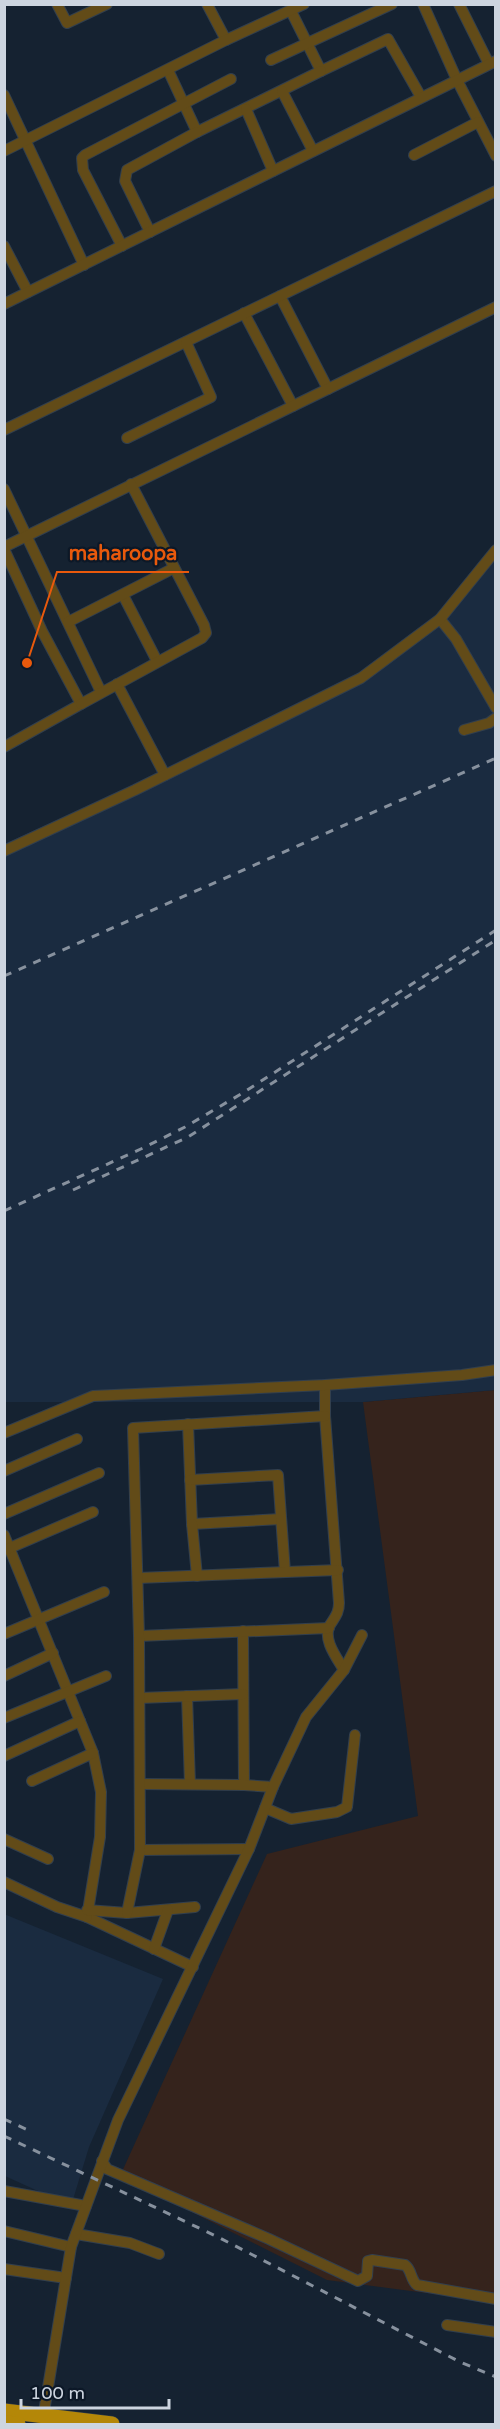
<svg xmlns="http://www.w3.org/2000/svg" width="500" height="2429" viewBox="0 0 500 2429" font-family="'Varela Round',sans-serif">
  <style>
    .industrial { fill: #35231c }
    .built { fill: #1a2b40 }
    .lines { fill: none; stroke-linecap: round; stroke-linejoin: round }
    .minor-casing { stroke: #323f4d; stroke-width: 12 }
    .highway-casing { stroke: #323f4d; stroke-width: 16 }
    .minor { stroke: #624b18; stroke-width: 10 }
    .highway { stroke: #b48708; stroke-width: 15 }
    .rail { stroke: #87919e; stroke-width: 3; stroke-dasharray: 8 8; stroke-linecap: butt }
    .leader { fill: none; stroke: #e8590c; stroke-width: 2 }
    .callout-dot { fill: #e8590c; stroke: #0c1827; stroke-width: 2 }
    .callout-label { font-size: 20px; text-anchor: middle; font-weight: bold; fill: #e8590c; stroke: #0c1827; stroke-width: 4.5; stroke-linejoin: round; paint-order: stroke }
  </style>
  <rect width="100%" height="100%" fill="#152231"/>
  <path class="industrial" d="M495,1390V2302L327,2280L120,2176L267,1854L418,1816L363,1402Z"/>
  <g class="built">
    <path d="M495,545V1390L363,1402H5L4,844L340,693L451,604Z"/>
    <path d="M4,1914L163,1979L89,2147L71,2206L5,2176Z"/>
  </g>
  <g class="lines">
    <g class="minor-casing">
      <g id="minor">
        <path d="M57,4L67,23L107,4"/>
        <path d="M207,4L226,40"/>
        <path d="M423,4L457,80L496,156"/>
        <path d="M459,4L489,64"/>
        <path d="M291,11L321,71L388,39L421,97"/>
        <path d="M271,60L392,4"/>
        <path d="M168,70L197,132L321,71"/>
        <path d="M282,91L313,151"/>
        <path d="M4,95L84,265"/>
        <path d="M246,109L273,171"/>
        <path d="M4,151L226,40L304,4"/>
        <path d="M414,155L478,122"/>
        <path d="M150,232L125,181L127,170L197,132"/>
        <path d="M4,246L28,292"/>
        <path d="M122,246L83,170L82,158L85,155L231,79"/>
        <path d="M280,296L328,389"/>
        <path d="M4,304L496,61"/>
        <path d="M244,313L293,406"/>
        <path d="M4,430L496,191"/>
        <path d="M127,438L211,397L186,342"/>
        <path d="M4,489L101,692"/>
        <path d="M4,547L496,307"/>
        <path d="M4,549L42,631L81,704L4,747"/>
        <path d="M123,595L157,661"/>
        <path d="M440,619L456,639L496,708"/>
        <path d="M68,622L174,568"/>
        <path d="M117,684L165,775"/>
        <path d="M81,704L202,638L206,633L204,625L131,484"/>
        <path d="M464,730L489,723L496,718"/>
        <path d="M4,851L135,790L361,678L440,619L496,550"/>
        <path d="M325,1385V1416L339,1603C339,1613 335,1617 330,1625C322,1639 337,1658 344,1670"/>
        <path d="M188,1424L192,1524L281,1519"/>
        <path d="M4,1433L93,1396L325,1385L462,1375L496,1370"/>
        <path d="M4,1471L77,1439"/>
        <path d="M190,1480L278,1475L285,1572"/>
        <path d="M4,1514L99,1473"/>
        <path d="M192,1524L197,1576"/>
        <path d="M4,1535L93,1753L101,1792L100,1837L87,1917L193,1967"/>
        <path d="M5,1550L93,1512"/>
        <path d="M138,1578L338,1570"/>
        <path d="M243,1631L244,1785"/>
        <path d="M4,1634L104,1592"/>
        <path d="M139,1636L329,1628"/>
        <path d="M4,1676L53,1653"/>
        <path d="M187,1696L190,1784"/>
        <path d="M140,1698L243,1694"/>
        <path d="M4,1718L106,1676"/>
        <path d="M4,1756L80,1721"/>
        <path d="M32,1781L93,1753"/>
        <path d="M140,1784L244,1785L273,1787"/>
        <path d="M265,1808L291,1819L337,1812L347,1807L355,1735"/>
        <path d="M4,1839L48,1859"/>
        <path d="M140,1850L249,1849"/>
        <path d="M4,1882L57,1907L87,1917"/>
        <path d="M87,1910L127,1913L195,1907"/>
        <path d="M127,1913L140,1850L139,1636L133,1428L325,1416"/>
        <path d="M154,1949L168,1910"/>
        <path d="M102,2161L107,2169L269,2239L358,2281L367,2276L368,2261L372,2260L405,2265C412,2270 410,2279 417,2285L496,2299"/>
        <path d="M4,2191L86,2206"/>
        <path d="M4,2231L71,2247"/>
        <path d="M76,2234L130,2243L159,2254"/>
        <path d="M4,2269L66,2278"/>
        <path d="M447,2325L496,2332"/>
        <path d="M42,2424L71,2247L118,2120L249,1849L273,1787L306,1717L344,1670L362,1635"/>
      </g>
    </g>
    <g class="highway-casing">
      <g id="highway">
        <path d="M4,2411L112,2424"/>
        <path d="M4,2423L18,2424"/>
      </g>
    </g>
    <use href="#minor" class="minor"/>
    <use href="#highway" class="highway"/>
    <g class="rail">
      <path d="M4,976L496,758"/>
      <path d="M73,1190L188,1137L496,940"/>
      <path d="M4,1211L143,1148L185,1127L241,1094L496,930"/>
      <path d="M4,2119L30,2131"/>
      <path d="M4,2136L218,2237L460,2362L496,2377"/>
    </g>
  </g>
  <path class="leader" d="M27 663L57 572H189"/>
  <circle class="callout-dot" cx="27" cy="663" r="6"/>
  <g class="callout-label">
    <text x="123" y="560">maharoopa</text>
  </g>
  <rect width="500" height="2429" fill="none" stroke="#cdd5e0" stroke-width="12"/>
  <path d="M21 2399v9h148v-9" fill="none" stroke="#cdd5e0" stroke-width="3"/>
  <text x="30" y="2399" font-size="18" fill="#cdd5e0" stroke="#0c1827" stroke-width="4.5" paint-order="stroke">100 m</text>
</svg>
